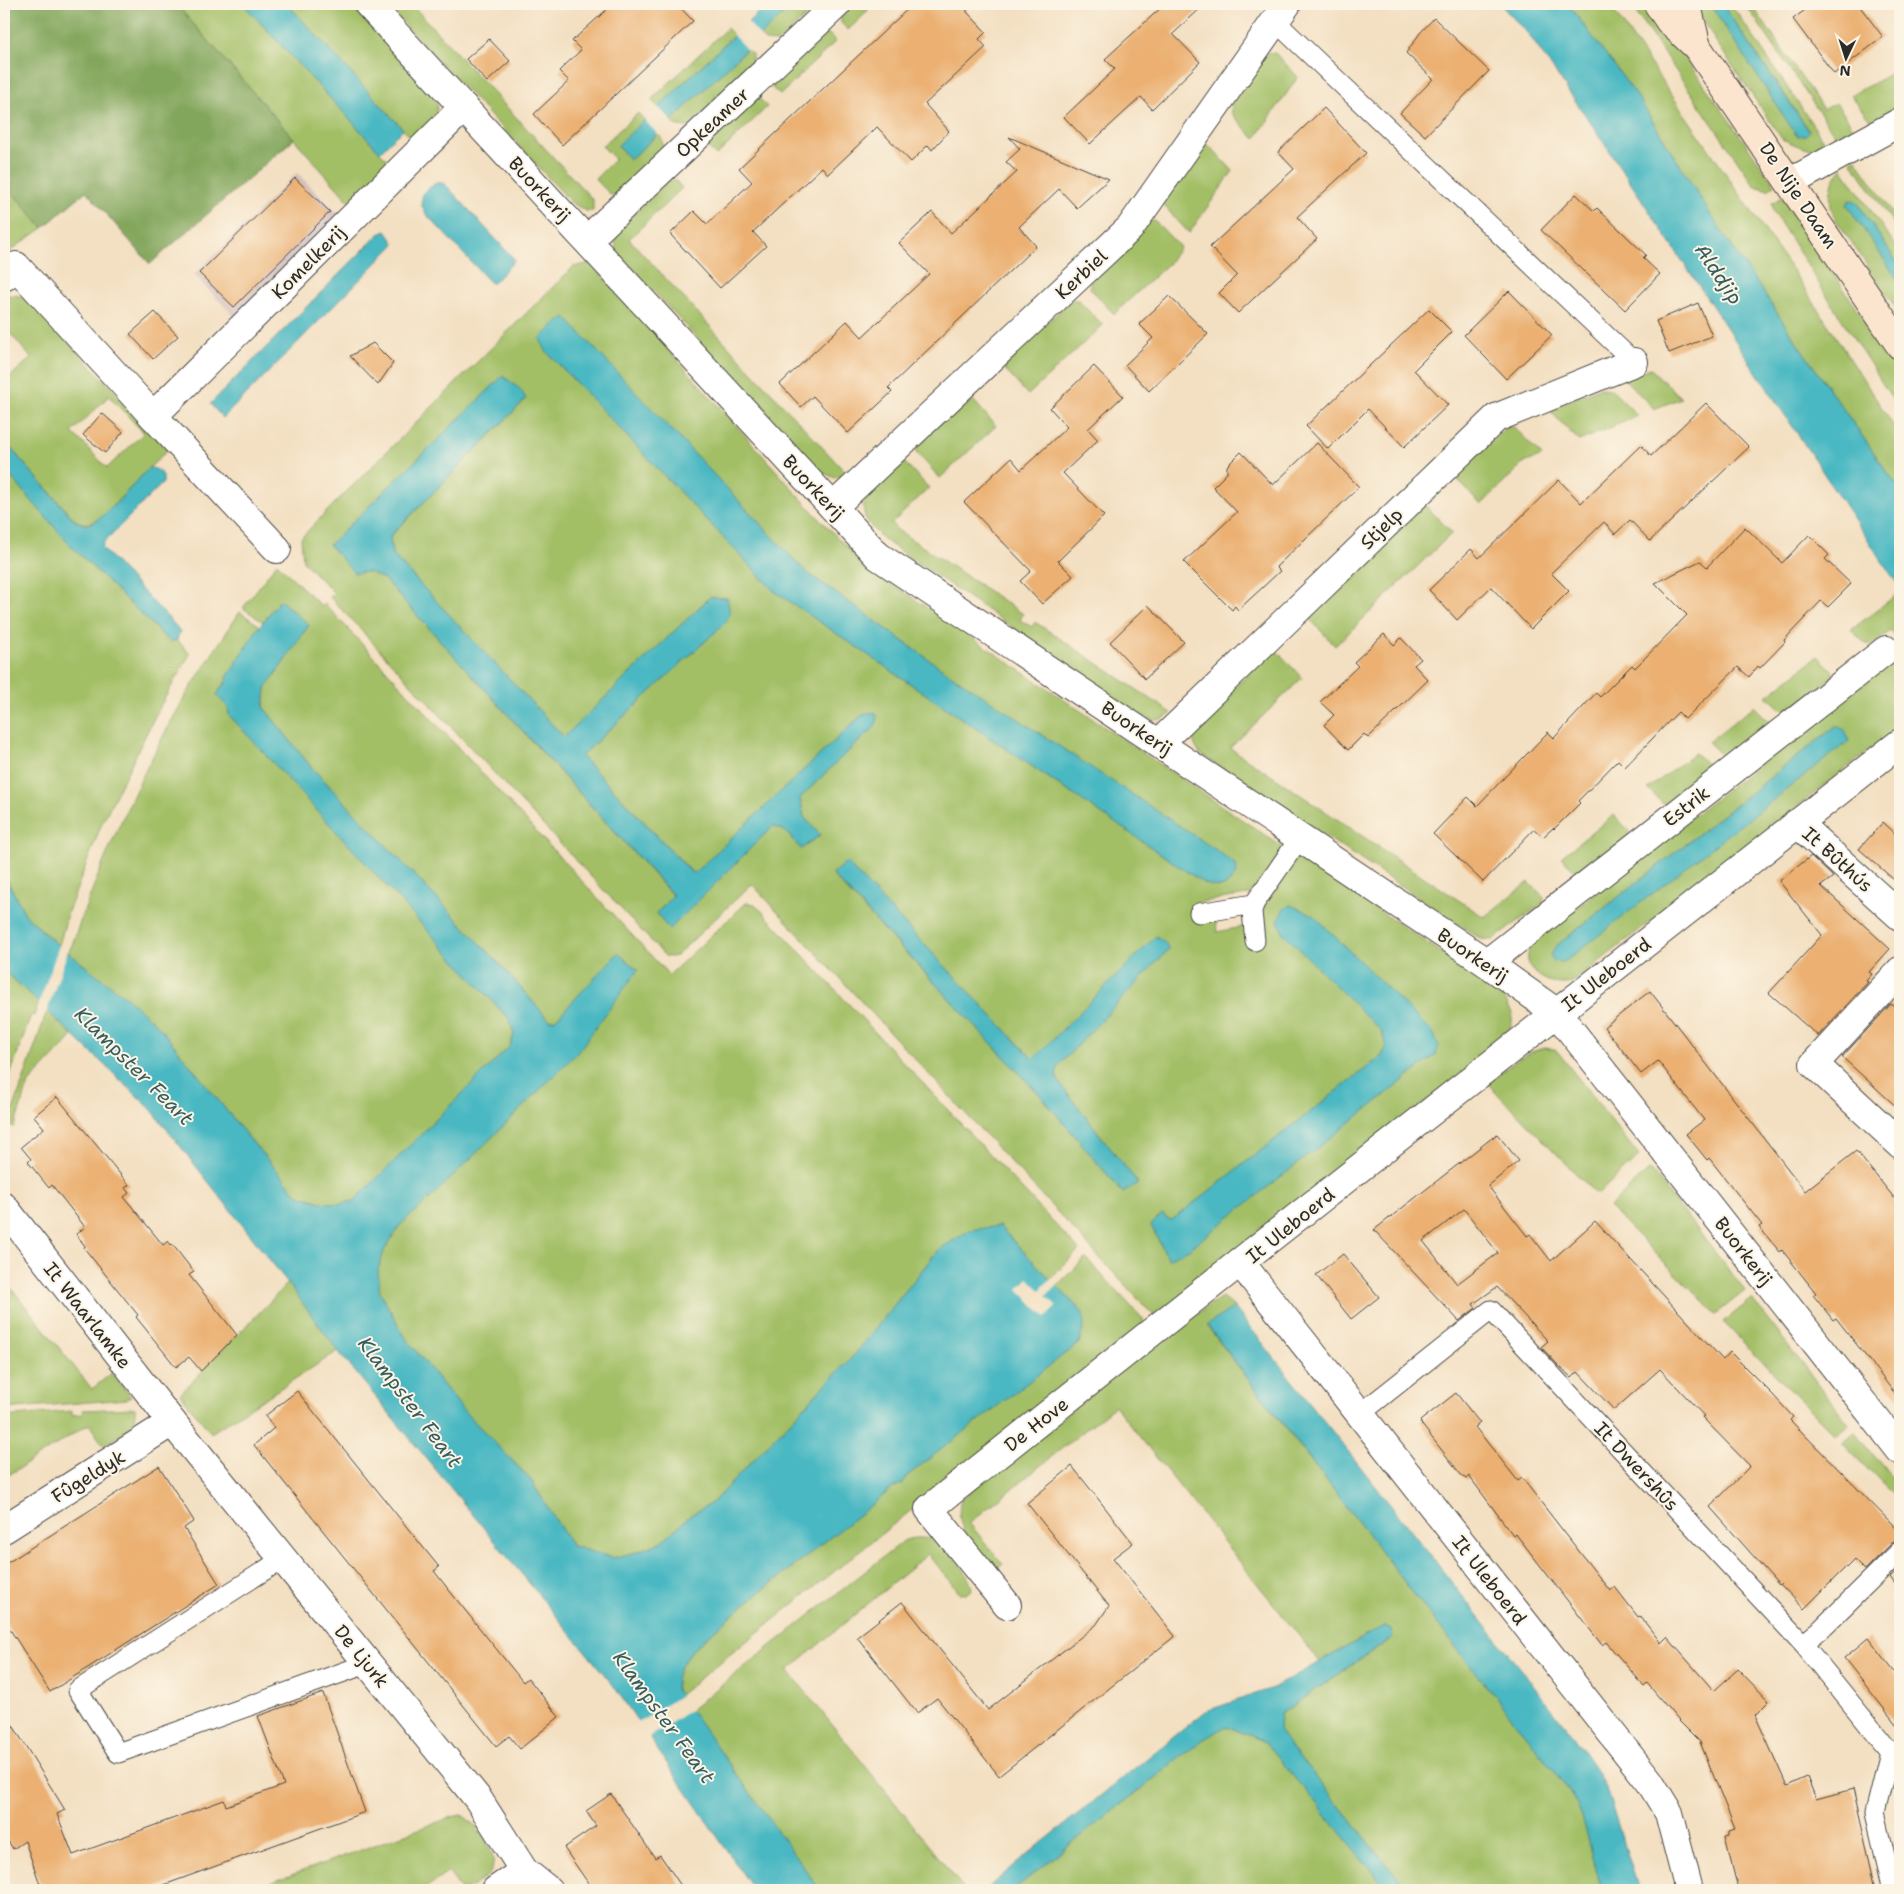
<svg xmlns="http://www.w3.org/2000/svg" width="1904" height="1894" viewBox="0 0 1904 1894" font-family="'Shantell Sans',sans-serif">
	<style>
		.industrial { fill: #d1bfbf }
		.green { fill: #a3bf66; stroke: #677548; fill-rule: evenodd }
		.forest { fill: #82a65b; stroke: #566843 }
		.water { fill: #49b8c2; stroke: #3a7276 }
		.pier { fill: #f3dfc1 }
		.building { fill: #ebb072; fill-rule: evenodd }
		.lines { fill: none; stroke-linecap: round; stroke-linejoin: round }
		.lane-casing { stroke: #494642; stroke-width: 21 }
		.street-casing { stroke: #494642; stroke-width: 30 }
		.secondary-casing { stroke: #494642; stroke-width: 30 }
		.lane { stroke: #fff; stroke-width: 19 }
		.street { stroke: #fff; stroke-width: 28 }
		.secondary { stroke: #fbe5cf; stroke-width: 28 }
		.labels { text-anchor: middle; stroke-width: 4; stroke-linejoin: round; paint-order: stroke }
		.street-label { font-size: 19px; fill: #2b2b2b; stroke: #fcf5e5 }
		.water-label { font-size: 20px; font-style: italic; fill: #365c60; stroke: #fcf5e5 }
	</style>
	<rect width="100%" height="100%" fill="#fcf5e5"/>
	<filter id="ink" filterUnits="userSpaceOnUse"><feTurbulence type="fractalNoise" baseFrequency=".02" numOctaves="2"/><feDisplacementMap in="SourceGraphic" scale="10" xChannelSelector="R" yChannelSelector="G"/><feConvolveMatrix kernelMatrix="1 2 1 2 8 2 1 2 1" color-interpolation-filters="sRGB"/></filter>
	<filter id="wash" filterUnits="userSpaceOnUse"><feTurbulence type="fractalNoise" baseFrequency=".0096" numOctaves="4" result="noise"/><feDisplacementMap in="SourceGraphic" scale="20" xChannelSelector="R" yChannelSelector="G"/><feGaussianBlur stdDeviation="1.12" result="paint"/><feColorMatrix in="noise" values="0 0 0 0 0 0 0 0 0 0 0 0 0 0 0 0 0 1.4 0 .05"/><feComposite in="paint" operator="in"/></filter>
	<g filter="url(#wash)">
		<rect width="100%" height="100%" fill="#f3dfc1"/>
		<path class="industrial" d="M297 173 339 215 236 318 194 275Z"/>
		<g class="green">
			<path d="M176 4H243L391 164 351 204Z"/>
			<path d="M287 4H350L436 98C441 118 427 128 414 141Z"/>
			<path d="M386 4H411L593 200V211H586L572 203Z"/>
			<path d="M794 4H819L778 42 765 41 760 36Z"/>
			<path d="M854 4H871L866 13 848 30 841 23V16Z"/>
			<path d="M1568 4H1609L1803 286 1900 436V490L1809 360 1714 220 1637 96Z"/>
			<path d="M1630 4H1647L1775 185 1768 190 1755 186Z"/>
			<path d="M1694 4H1710L1797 136 1809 130 1722 4H1731L1827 146 1812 149 1803 148 1782 139 1715 40Z"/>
			<path d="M1745 4H1751L1823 109 1836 103 1853 127 1852 134 1839 141Z"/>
			<path d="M727 28 734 35 658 107 651 100Z"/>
			<path d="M822 34H829L836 41 780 95 772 88V81Z"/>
			<path d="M747 49 752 54V66L688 127 677 126 671 121Z"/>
			<path d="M1267 53H1275L1298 77 1255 139 1232 114 1231 105Z"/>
			<path d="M1900 69V109L1877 121 1868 118 1851 95Z"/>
			<path d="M753 99H760L767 107 716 156 708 148V141Z"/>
			<path d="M638 113 645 120 618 146 630 160 658 134 662 139 663 151 616 195H611L595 179 615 159 602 146Z"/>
			<path d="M1203 145 1210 146 1233 171 1189 233 1165 207 1164 201Z"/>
			<path d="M1856 159 1900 224V233L1851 161Z"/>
			<path d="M1842 168 1900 253V267L1857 202 1847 205 1900 283V314L1835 218C1827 201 1829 183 1842 168Z"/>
			<path d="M668 180H675L682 188 629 239 848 475 835 478 820 471 618 253 615 242 618 230Z"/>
			<path d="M4 183 43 228 14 248 4 258Z"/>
			<path d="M1783 197 1900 374V411L1773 211 1772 203Z"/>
			<path d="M1149 221H1155L1180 247 1169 263 1114 314 1090 288V281Z"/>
			<path d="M591 263 814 513 864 565 1284 848 1253 891 1247 895 1194 903 1196 923 1216 921 1217 932 1253 925 1260 912 1297 856 1444 954 1504 997 1512 1014V1022L1506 1039 1158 1314H1152L752 884 676 956 670 957 665 956 330 597 334 593 303 561 301 538 326 512 573 267ZM565 318 805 571 938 666 1237 872C1227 889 1219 890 1202 882L774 591 546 351ZM503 376 520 390 526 399 390 537 392 554 564 737 710 597 725 623 581 756 694 874 861 716 874 728 844 755 800 798 804 817 820 835 801 849 785 831 773 826 669 929 657 913 673 896 384 579 369 572 329 545ZM846 862 1033 1059 1169 949 1058 1066 1056 1076 1060 1084 1138 1183 1123 1193 1042 1097 832 875ZM1312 914 1372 974 1436 1055 1168 1259 1151 1225 1163 1214 1166 1218 1172 1220 1383 1055 1386 1044 1381 1031 1283 933 1278 920Z"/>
			<path d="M8 295 20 296 32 303 168 449 101 518C91 523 85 526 75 520L4 441V382L31 358 4 326V297ZM109 396 144 433 107 468 72 432Z"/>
			<path d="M1071 300H1078L1103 325 1028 395 1005 370V362Z"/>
			<path d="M1650 368 1681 398 1654 409 1626 381V377Z"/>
			<path d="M1599 388 1611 389 1638 416 1579 441 1552 413V408Z"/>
			<path d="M964 400H973L996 426 940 478 917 453V443Z"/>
			<path d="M1506 427H1514L1542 456 1524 463 1481 505 1456 478V474Z"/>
			<path d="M897 463H905L929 488 892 523 896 529 1023 614 1020 620 1032 627 1035 622 1172 713C1162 722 1154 721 1142 716L883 539C877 533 871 527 867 521 854 496 882 477 897 463Z"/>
			<path d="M4 469 71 546 170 642 177 640 190 654 159 708 102 823 68 912 59 946 25 914 4 875Z"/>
			<path d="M1422 506H1426L1452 533 1335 646 1311 620V614Z"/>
			<path d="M277 563 322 607 325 604 669 975 746 903 755 904 1079 1250 1050 1279 999 1226 938 1250 856 1353 712 1503 692 1514 661 1542 637 1552 613 1558 572 1546 530 1479 465 1412 407 1340 380 1293 378 1270 384 1251 399 1226 438 1191 559 1016 554 1020H549L495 959 312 768 264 708 266 688 309 625 280 600 263 622 243 608Z"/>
			<path d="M1900 592V642L1890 631 1873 645 1866 644 1851 630Z"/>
			<path d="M240 612 260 626 228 676C226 684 220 688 217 696L228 707 229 715 509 1019 514 1034 510 1046 367 1189 354 1201 339 1204 321 1202 298 1195 248 1137 160 1028 68 953 72 945C99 866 133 791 173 718 193 682 217 647 240 612Z"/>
			<path d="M1271 652H1278L1302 678 1230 748 1484 917 1529 882 1544 897 1543 903 1493 940 1481 939 1199 753C1192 742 1191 734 1198 723Z"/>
			<path d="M1899 655 1900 656V726L1572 983C1549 989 1514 967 1533 942ZM1836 726 1550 955 1556 946Z"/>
			<path d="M1818 656 1833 671 1832 677 1789 710H1782L1767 696Z"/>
			<path d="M1754 706 1769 721 1768 727 1730 757 1723 756 1708 742Z"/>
			<path d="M1695 753 1710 767 1709 773 1670 804H1663L1648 789Z"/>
			<path d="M1614 815 1629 831 1628 837 1584 872H1577L1561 857Z"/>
			<path d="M8 974 39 1003 34 1016 31 1015 4 1092V987Z"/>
			<path d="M47 1011 73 1036 29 1083 14 1127 8 1125Z"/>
			<path d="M1545 1048 1556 1050 1561 1056 1639 1156 1597 1195 1488 1084C1506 1069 1522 1052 1545 1048Z"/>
			<path d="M1650 1169 1745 1291 1716 1314 1609 1207Z"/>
			<path d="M1086 1258 1143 1319 1144 1325 679 1695 676 1690V1678L680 1667 692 1650 739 1609 893 1488 901 1484 907 1476 977 1420 1083 1313 1056 1286Z"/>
			<path d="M4 1279 92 1389 112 1373 131 1397 127 1399 4 1409Z"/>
			<path d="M288 1283 338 1351 211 1433 180 1394Z"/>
			<path d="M1222 1297 1234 1307 1207 1326 1413 1593 1566 1786 1582 1816 1602 1890H1408L1279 1732 1280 1714 1389 1640 1393 1637 1391 1629 1384 1626 1320 1662 1115 1406 969 1523 1003 1564 997 1568C975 1555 953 1527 961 1499L1100 1387 1205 1308Z"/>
			<path d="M1752 1299 1849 1424 1835 1435 1723 1322Z"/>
			<path d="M135 1408C137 1429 118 1436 103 1445L89 1424 4 1478V1417L72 1411V1415L83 1414 82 1410Z"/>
			<path d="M1855 1432 1900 1488V1502L1842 1443Z"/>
			<path d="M915 1538C923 1538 931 1538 938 1542 951 1549 970 1576 972 1589L966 1594 960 1593 928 1554 788 1670 965 1890H820L690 1710 905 1540Z"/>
			<path d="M1226 1726 1264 1741 1388 1890H1013L1201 1741Z"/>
			<path d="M461 1815C474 1820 496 1851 493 1865 492 1874 485 1878 478 1882 472 1887 469 1890 461 1890L449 1872 422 1890H250L452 1817Z"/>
		</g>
		<path class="forest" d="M4 4H176L294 139 150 264 86 191 43 228 4 183Z"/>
		<g class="water">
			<path d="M243 4H287L403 129 380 152Z"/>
			<path d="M767 4H794L630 160 618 145Z"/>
			<path d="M1500 4H1568L1637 96 1714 220 1809 360 1900 490V588L1586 116 1529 35Z"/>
			<path d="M1710 4H1722L1809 131 1806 135 1797 136Z"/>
			<path d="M437 182 445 184 515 260 492 284 426 214 421 204 423 193Z"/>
			<path d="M1853 200 1857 202 1900 267V283L1847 205 1849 201Z"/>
			<path d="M386 231 395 244 223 418 210 404 379 234Z"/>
			<path d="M565 317 805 571 938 666 1222 854 1236 865 1237 872C1227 889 1219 890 1202 882L774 591 546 351 540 339 554 325Z"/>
			<path d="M503 376 521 390 526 399 390 536 392 554 564 737 710 597 727 598 730 613 725 623 581 756 693 874 861 716 873 712 877 715V721L874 728 844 755 800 798 804 817 820 835 801 849 785 831 773 826 669 930 657 913 673 895 384 579 369 572 354 573 329 545Z"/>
			<path d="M4 441 74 520C79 523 83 525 89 524 102 522 138 479 149 468L156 469 163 475V483L104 542 102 548 173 623 180 631 177 640 170 642 71 546 4 469Z"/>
			<path d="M280 600 309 625 266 688 264 708 312 768 495 959 549 1020H554L559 1016 618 953 638 970 577 1053 438 1191 399 1226 384 1251 378 1270 380 1293 407 1340 465 1412 530 1479 572 1546 613 1558 637 1552 661 1542 692 1514 712 1503 856 1353 938 1250 970 1230 999 1226 1083 1313 1084 1326 1079 1343 907 1476 902 1485 901 1484 893 1488 739 1609 692 1650 680 1667 676 1678V1690L820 1890H754L613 1685 338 1351 288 1283 151 1109 4 970V875L25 914 48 937 127 998 160 1028 248 1137 298 1195 321 1202 339 1204 354 1201 510 1046 514 1034 509 1019 229 715 228 707 217 696 220 689 225 685 228 676 256 631Z"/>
			<path d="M1836 726 1845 730 1849 741 1567 960 1561 962 1554 961 1550 955 1556 946Z"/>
			<path d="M846 862 1033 1059 1156 936 1165 942 1169 949 1058 1066 1056 1076 1060 1084 1138 1183 1123 1193 1042 1097 832 874Z"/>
			<path d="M1290 905 1312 914 1433 1033 1439 1046 1436 1055 1189 1249 1168 1259 1151 1225 1163 1214 1166 1218 1172 1220 1383 1055 1386 1044 1381 1031 1283 933 1278 920 1283 910Z"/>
			<path d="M1234 1307 1574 1737 1597 1771 1608 1794 1639 1890H1602L1582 1816 1566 1786 1413 1593 1207 1325Z"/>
			<path d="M1384 1626 1391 1629 1393 1637 1280 1714 1279 1732 1408 1890H1388L1264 1741 1226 1726 1201 1741 1013 1890H985L1039 1845 1206 1711 1273 1688Z"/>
		</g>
		<g class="pier">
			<path d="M746 20 762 38 748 51 732 34Z"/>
			<path d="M656 105 673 122 659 136 643 118Z"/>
			<path d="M60 943 68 950 46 1014 38 1006Z"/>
			<path d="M1052 1277 1058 1284 1046 1296 1057 1306 1046 1317 1018 1289 1028 1278 1040 1290Z"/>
			<path d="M682 1694 692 1709 647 1739 637 1724Z"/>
		</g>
		<g id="blocks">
			<g class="building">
				<path d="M613 4H677L693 21 562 145 534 114 569 81 559 71 581 50 572 41Z"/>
				<path d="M913 4H967V12L986 32 979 39 986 47 925 104 949 131 932 150 928 145 911 162 877 127 828 174 822 167 753 232 766 246 720 288 670 234 694 211 707 224 752 182 739 168Z"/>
				<path d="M1165 4H1205L1173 34 1200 62 1152 109 1141 97 1090 144 1064 117 1115 69 1105 59Z"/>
				<path d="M1813 4H1858L1883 37 1834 74 1793 19Z"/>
				<path d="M1434 18 1489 71 1425 136 1400 113 1433 79 1406 53 1420 33Z"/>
				<path d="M489 39 510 61 487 82 466 59Z"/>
				<path d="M1324 108 1366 153 1297 217 1317 239 1238 313 1219 293 1237 275 1210 247 1294 169 1278 152Z"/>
				<path d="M1009 137 1109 179 1077 208 1059 189 1019 227 1036 246 888 388 892 392 848 433 813 396 801 407 780 384 847 321 862 337 929 274 899 243 932 212 951 233 1017 172 1006 162 1020 149Z"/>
				<path d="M295 178 330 212 234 307 199 273Z"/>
				<path d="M1576 194 1594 211 1597 208 1646 255 1643 258 1660 274 1625 310 1541 230Z"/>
				<path d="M1509 291 1552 335 1506 379 1464 335Z"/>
				<path d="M1169 296 1208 334 1149 391 1125 365 1153 338 1139 324Z"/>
				<path d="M1698 303 1712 336 1669 353 1656 321Z"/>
				<path d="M1429 309 1452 332 1414 370 1448 405 1404 447 1368 409 1328 449 1306 426Z"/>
				<path d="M155 312 178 336 153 359 130 334Z"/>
				<path d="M373 343 393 363 378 385 350 356Z"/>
				<path d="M1094 366 1123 396 1088 429 1098 440 1063 473 1104 516 1058 561 1073 576 1042 604 1020 581 1031 571 964 502 1011 458 1021 470 1067 427 1050 408Z"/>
				<path d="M1706 403 1749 447 1650 541 1630 520 1615 534 1604 522 1551 573 1569 591 1531 629 1491 587 1457 620 1429 590 1471 549 1479 558 1559 480 1581 503 1641 445 1651 456Z"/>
				<path d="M102 413 123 432 105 453 83 435Z"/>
				<path d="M1317 443 1359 487 1276 567 1280 571 1263 587 1238 610 1235 606 1232 610 1184 562 1237 512 1213 487 1227 473V466L1241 452 1273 485Z"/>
				<path d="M1745 527 1782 563 1809 535 1829 555 1825 559 1851 584 1828 607 1821 601 1784 640 1785 642 1760 668 1758 666 1749 677 1738 667 1685 719 1678 712 1625 767 1618 760 1578 801 1580 803 1554 829 1553 828 1543 837 1534 829 1483 882 1433 834 1468 797 1477 806 1548 732 1554 738 1596 693 1600 697 1632 665 1635 668 1687 615 1655 583 1700 561 1707 567Z"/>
				<path d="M1148 605 1184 642 1145 679 1110 642Z"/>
				<path d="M1384 634 1394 645 1401 638 1421 659 1414 665 1428 680 1368 738 1364 734 1348 750 1324 725 1334 715 1320 702 1358 666 1354 662Z"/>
				<path d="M1883 822 1900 838V885L1859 849Z"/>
				<path d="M1811 856 1833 877 1821 886 1890 949 1869 972 1872 974 1866 981 1868 982 1818 1036 1769 993 1822 935 1779 881Z"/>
				<path d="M1650 991 1805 1191 1856 1151 1900 1205V1400L1836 1318 1833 1320 1813 1295 1816 1293 1782 1250 1780 1252 1759 1227 1762 1225 1709 1158 1707 1160 1686 1134 1704 1120 1658 1061 1641 1074 1604 1027Z"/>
				<path d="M1891 1004 1900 1012V1110L1842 1057Z"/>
				<path d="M57 1097 129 1185 125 1188 129 1193 124 1197 163 1245 168 1241 171 1245 172 1244 194 1272 189 1275 237 1335 201 1371 189 1357 176 1367 136 1317 138 1315 84 1248 85 1246 76 1234 85 1227 52 1185 49 1188 28 1162 31 1159 21 1147 44 1128 34 1116Z"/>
				<path d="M1497 1134 1519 1161 1488 1186 1527 1236 1530 1234 1551 1261 1595 1221 1723 1360 1730 1352 1773 1395 1793 1417 1790 1420 1900 1532V1540L1892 1543 1865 1570 1854 1559 1804 1609 1780 1584 1779 1585 1710 1507 1750 1466 1702 1417 1704 1416 1660 1369 1614 1410 1578 1372 1572 1378 1557 1364 1541 1347 1548 1341 1497 1287 1473 1304 1476 1308 1459 1321 1374 1230ZM1464 1209 1498 1253 1457 1284 1423 1241Z"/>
				<path d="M1343 1254 1379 1297 1351 1319 1316 1275Z"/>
				<path d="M297 1391 439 1567 434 1571 456 1599 523 1682 528 1678 559 1717 520 1749 509 1736 496 1746 254 1445 274 1428 265 1416Z"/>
				<path d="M1456 1393 1480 1423 1475 1427 1518 1481 1522 1478 1610 1591 1615 1587 1638 1617 1640 1616 1661 1643 1667 1637 1714 1691 1738 1669 1769 1701 1755 1715 1787 1786 1807 1777 1816 1799 1853 1789 1875 1884 1847 1890H1738L1725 1836 1729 1835V1831L1735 1829 1700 1742 1678 1720 1647 1683 1644 1686 1606 1642 1602 1645 1515 1533 1513 1535 1469 1476 1466 1479 1462 1476 1422 1425 1420 1421Z"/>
				<path d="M159 1466 194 1521 184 1528 219 1584 50 1692 4 1620V1565Z"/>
				<path d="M1072 1466 1133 1543 1113 1558 1175 1636 999 1776 937 1698 917 1713 857 1637 902 1602 988 1710 1096 1625 1109 1606 1027 1503Z"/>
				<path d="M1900 1567V1591L1890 1577Z"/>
				<path d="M1868 1638 1900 1679V1729L1844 1658Z"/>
				<path d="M323 1693 365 1812 150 1890H42L25 1841 13 1849 4 1834V1711L65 1810 57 1814 73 1855 224 1800 226 1806 284 1785 258 1716Z"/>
				<path d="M611 1794 655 1858 660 1855 684 1890H593L564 1848 596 1826 586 1811Z"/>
			</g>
		</g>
	</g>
	<g filter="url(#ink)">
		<use href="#blocks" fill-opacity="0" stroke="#494642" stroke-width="1"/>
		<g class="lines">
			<g class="lane-casing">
				<g id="lane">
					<path d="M1275 21 1634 362"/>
					<path d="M1254 904 1252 912 1255 941"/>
					<path d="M1199 913 1254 904 1299 839"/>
					<path d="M1360 1414 1491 1310 1803 1644 1900 1764"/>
					<path d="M284 1558 78 1690 118 1753 369 1663"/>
					<path d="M1803 1644 1820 1630 1900 1551"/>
					<path d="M1890 1752 1875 1813 1893 1890"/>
				</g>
			</g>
			<g class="street-casing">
				<g id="street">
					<path d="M368 4 878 556 1487 963 1557 1013 1900 1450"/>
					<path d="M1791 182 1900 122"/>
					<path d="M587 240 837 4"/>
					<path d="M4 277 16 266 153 416 464 107"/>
					<path d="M153 416 277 549"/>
					<path d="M833 507 1130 228 1287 4"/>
					<path d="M1159 743 1496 418 1634 362"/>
					<path d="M1797 823 1900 916"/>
					<path d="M1487 963 1886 650"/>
					<path d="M1900 971 1814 1064 1900 1144"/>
					<path d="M4 1207 172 1422 478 1799 524 1871 548 1890"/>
					<path d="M4 1529 172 1422"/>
					<path d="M1007 1605 929 1509 1240 1262"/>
					<path d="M496 1890 524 1871"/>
					<path d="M1689 1890 1669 1813 1650 1782 1240 1262 1900 743"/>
				</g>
			</g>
			<g class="secondary-casing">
				<g id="secondary">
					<path d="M1658 4 1670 22 1697 47 1900 345"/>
					<path d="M1683 4 1689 14 1697 47"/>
				</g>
			</g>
			<use href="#lane" class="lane"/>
			<use href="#street" class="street"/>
			<use href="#secondary" class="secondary"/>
		</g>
	</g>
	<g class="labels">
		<g class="street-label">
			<text transform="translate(712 122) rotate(-43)" y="7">Opkeamer</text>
			<text transform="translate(540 189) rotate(47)" y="7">Buorkerij</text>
			<text transform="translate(1799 195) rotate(56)" y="7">De Nije Daam</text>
			<text transform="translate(308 262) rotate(-45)" y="7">Komelkerij</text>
			<text transform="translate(1081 274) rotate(-43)" y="7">Kerbiel</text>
			<text transform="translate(814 487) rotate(47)" y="7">Buorkerij</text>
			<text transform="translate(1381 528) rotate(-44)" y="7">Stjelp</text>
			<text transform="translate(1137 728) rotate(34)" y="7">Buorkerij</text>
			<text transform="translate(1686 806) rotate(-38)" y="7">Estrik</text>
			<text transform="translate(1838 859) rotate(42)" y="7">It Bûthús</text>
			<text transform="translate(1473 955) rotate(34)" y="7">Buorkerij</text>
			<text transform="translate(1606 974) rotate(-38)" y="7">It Uleboerd</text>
			<text transform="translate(1290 1225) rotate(-39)" y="7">It Uleboerd</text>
			<text transform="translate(1744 1251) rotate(52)" y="7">Buorkerij</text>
			<text transform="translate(88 1315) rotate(52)" y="7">It Waarlamke</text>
			<text transform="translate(1036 1424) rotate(-38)" y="7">De Hove</text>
			<text transform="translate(1637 1466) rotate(47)" y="7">It Dwershûs</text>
			<text transform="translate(88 1476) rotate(-32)" y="7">Fûgeldyk</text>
			<text transform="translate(1490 1580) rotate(52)" y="7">It Uleboerd</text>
			<text transform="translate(362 1656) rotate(51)" y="7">De Ljurk</text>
		</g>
		<g class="water-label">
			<text transform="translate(1719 274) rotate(56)" y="7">Alddjip</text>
			<text transform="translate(134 1066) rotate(45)" y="7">Klampster Feart</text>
			<text transform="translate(410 1402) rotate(53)" y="7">Klampster Feart</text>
			<text transform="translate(664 1717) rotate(54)" y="7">Klampster Feart</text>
		</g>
	</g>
	<rect width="1904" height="1894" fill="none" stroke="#fcf5e5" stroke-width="20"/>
	<g transform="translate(1846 58) rotate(184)" stroke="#fcf5e5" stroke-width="4" paint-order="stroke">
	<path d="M0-4L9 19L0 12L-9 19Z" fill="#2b2b2b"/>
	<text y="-8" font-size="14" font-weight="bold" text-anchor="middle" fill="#2b2b2b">N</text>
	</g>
</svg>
